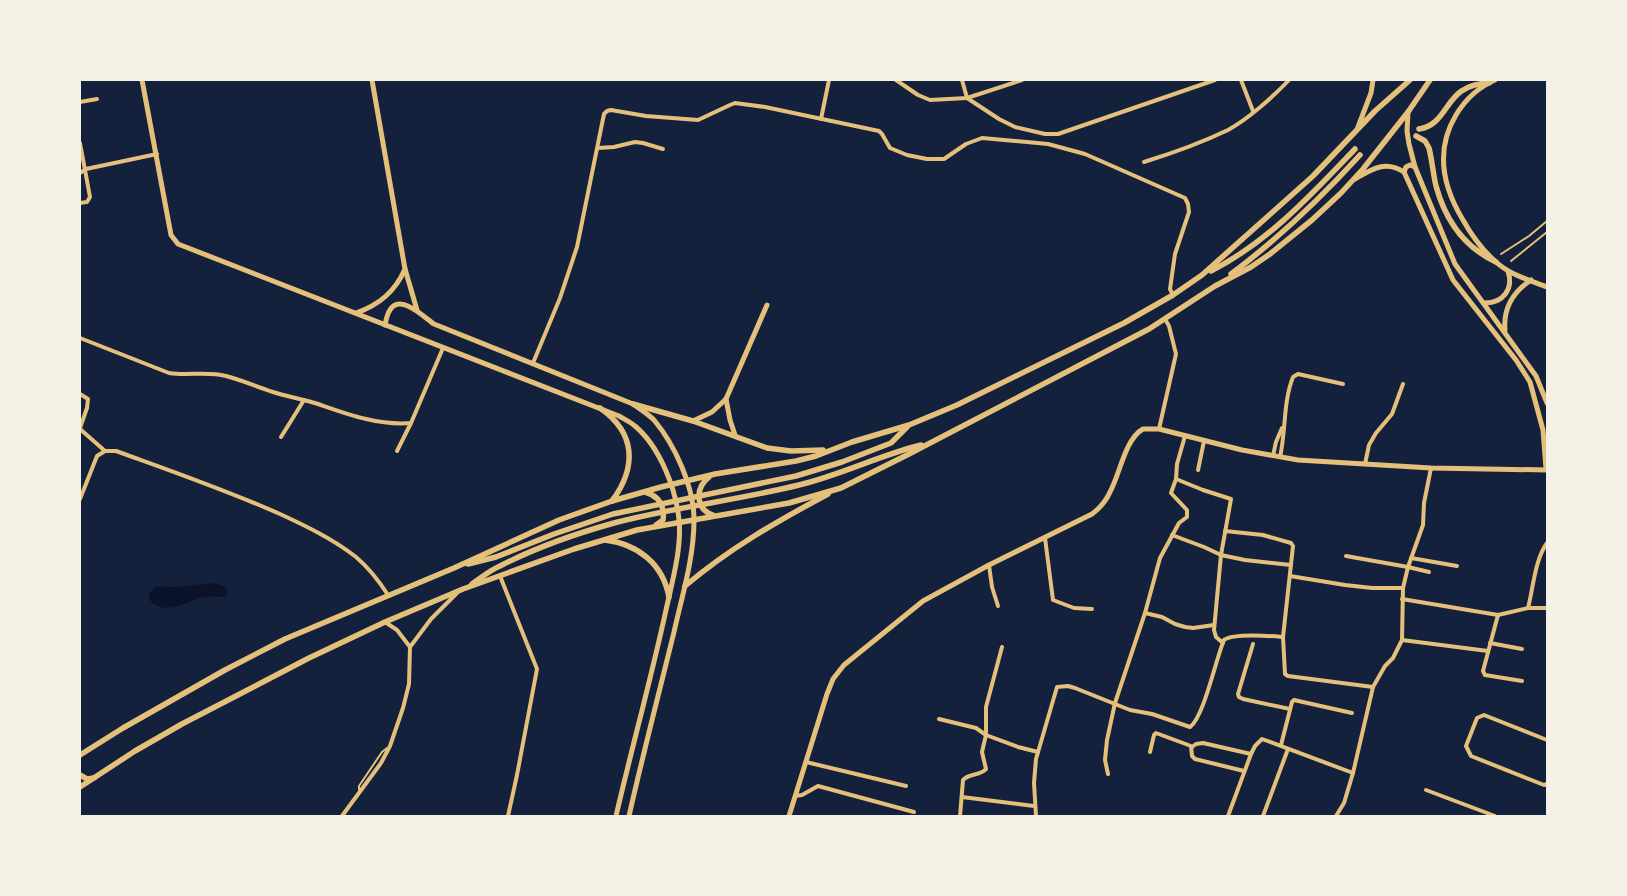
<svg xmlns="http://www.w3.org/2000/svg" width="1627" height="896" viewBox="0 0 1627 896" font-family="'Playfair Display',serif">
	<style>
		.water { fill: #0b132b }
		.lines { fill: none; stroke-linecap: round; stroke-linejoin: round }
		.service { stroke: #e5c07b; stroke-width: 2 }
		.minor { stroke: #e5c07b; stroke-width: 4 }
		.secondary { stroke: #e5c07b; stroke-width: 5 }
		.primary { stroke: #e5c07b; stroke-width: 5.5 }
	</style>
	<rect width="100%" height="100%" fill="#14213d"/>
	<path class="water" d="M213 583 226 587 228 591 225 597C216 596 206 596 197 599 182 604 162 616 149 599V593L156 586 175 587Z"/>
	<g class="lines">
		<g class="service">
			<path d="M1501 254 1529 236 1547 221"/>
			<path d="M1511 261 1547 232"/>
			<path d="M359 791V786L382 752 387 748"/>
		</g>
		<g class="minor">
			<path d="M896 80 918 95 930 100 967 98 1022 80"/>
			<path d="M962 80 967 98 999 119 1015 127 1045 134H1058L1215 80"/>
			<path d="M1241 80 1253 111"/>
			<path d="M80 102 97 99"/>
			<path d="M821 119 829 80"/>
			<path d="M80 143 90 197 87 202 80 203"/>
			<path d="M598 148 614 147 635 142 643 143 663 149"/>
			<path d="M1144 162C1173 153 1201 143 1228 130 1248 119 1273 97 1289 80"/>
			<path d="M80 173 86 169 157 154"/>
			<path d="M80 338 169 373C188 376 207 371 226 376 242 380 257 387 273 392 288 397 303 399 318 404 347 414 379 426 411 423L443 348"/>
			<path d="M533 363 560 298 577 247 604 114 607 111 611 110 646 116 698 120 730 105 735 103 765 107 879 131 882 134 890 148 907 155 927 159H944L966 144 982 138 1048 144 1085 154 1185 198 1188 204 1189 212 1175 254 1170 289 1173 295"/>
			<path d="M80 394 88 399 87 408 80 428"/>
			<path d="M80 429 105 451"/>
			<path d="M1159 429 1176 354 1169 326 1165 319"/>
			<path d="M281 437 304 400"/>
			<path d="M397 451 411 423"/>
			<path d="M1273 456 1276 442 1282 428"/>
			<path d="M1280 457C1286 431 1283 402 1293 377L1298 374 1343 384"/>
			<path d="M1365 464 1369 445 1376 433 1392 414 1403 384"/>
			<path d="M1198 470 1204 441"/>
			<path d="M1176 479 1203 490 1231 499 1221 555 1214 630 1216 637 1223 643"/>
			<path d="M80 499 97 456 105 451H116C171 471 226 490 280 514 306 526 333 539 356 557 369 568 379 581 388 595"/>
			<path d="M1225 531 1263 535 1291 543 1293 546 1283 637 1285 674 1288 676 1373 687"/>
			<path d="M1172 535 1204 547 1221 555 1245 560 1291 565"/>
			<path d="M1045 538 1053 600 1074 608 1092 609"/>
			<path d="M1346 556 1408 567 1429 572"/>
			<path d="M1411 558 1457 566"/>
			<path d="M989 565 992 587 998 606"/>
			<path d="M500 576 537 669 517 775 508 816"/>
			<path d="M1290 576 1345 585 1372 588H1403"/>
			<path d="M1402 599 1498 615"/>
			<path d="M1528 608C1533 589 1535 559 1547 543"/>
			<path d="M1145 613 1162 617 1175 624 1185 627 1193 628 1214 625"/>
			<path d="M1402 640 1488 651"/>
			<path d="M1490 643 1522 649"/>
			<path d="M1253 644 1238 694 1239 697 1243 699 1290 709"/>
			<path d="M410 647 431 619 457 593"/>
			<path d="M1522 681 1485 675 1483 671 1498 615 1528 608H1547"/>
			<path d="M939 719 976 728 986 735 1018 747 1038 752"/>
			<path d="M1547 740 1484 715 1477 718 1466 746 1471 756 1544 785 1547 784"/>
			<path d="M1281 745 1292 702 1294 700 1352 713"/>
			<path d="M1192 747 1196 744 1203 743 1251 754"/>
			<path d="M1150 752 1154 735 1156 733 1191 746 1192 756 1195 759 1244 771"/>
			<path d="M806 762 906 786"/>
			<path d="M1108 774 1105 760 1107 740 1115 703 1145 613 1160 558 1179 523 1187 517V510L1171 493 1176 479 1177 464 1185 436"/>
			<path d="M1426 790 1495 816"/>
			<path d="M795 796 802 795 818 786 914 812"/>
			<path d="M962 797 1034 806"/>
			<path d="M342 816 381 763 390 746 403 708 409 684 410 647 397 630 385 622"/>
			<path d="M960 816 963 780C969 773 980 776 986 769L982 752 986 735V707L1002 647"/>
			<path d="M1036 816 1034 783 1036 759 1057 687 1068 686 1075 688 1130 710 1152 714 1190 727C1204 717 1216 658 1224 640 1234 633 1270 636 1283 637"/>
			<path d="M1228 816 1251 754 1255 746 1262 739 1353 773"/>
			<path d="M1263 816 1288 749"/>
			<path d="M1336 816 1344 803 1353 773 1373 687 1385 666 1393 658 1402 640 1403 588 1408 567 1423 525 1424 503 1431 468"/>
		</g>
		<g class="secondary">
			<path d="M142 80 171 235 178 244 619 416C624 419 630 422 635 426 660 447 676 489 679 520 682 547 672 583 666 610 651 679 632 747 616 816"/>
			<path d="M372 80 405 269 417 310"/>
			<path d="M1495 80C1479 87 1465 100 1456 115 1435 150 1443 187 1463 220 1472 236 1482 250 1496 262 1510 275 1530 280 1547 287"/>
			<path d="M1408 112 1407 131 1409 144 1415 167 1455 264 1536 376 1547 403"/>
			<path d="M1358 127 1371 93 1373 80"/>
			<path d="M1404 172 1406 167 1410 165 1415 167"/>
			<path d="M1355 179C1372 169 1385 160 1404 172L1453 280 1516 360 1530 382 1543 430 1546 469"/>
			<path d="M1485 303C1503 303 1514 289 1508 271"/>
			<path d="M356 313C379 305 395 292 405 269"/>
			<path d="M385 325C386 320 387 314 390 310 400 293 424 317 434 324L633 404C640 409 648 414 654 420 675 445 694 487 694 520 694 558 682 596 674 632 659 693 643 754 629 816"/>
			<path d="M1505 330C1503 308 1513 292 1531 280"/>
			<path d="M726 399 730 420 735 435"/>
			<path d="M693 421 712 412 726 399 767 305"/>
			<path d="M789 816 827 694 833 679 844 665 923 601 989 565 1092 514C1100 508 1106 501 1110 492 1120 474 1125 439 1143 429H1159L1242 450 1298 460 1431 468 1547 470"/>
		</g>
		<g class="primary">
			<path d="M1419 129C1451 124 1443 84 1489 83"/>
			<path d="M1416 136 1425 141 1429 148C1432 160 1433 173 1436 186 1445 219 1464 247 1496 262"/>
			<path d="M1211 271C1268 242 1311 195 1355 149"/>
			<path d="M1231 274C1278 239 1320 199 1360 155"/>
			<path d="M633 404 693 421 767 448 791 451 823 450"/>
			<path d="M600 408C636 433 637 467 612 501"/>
			<path d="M709 477C695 488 695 509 713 515"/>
			<path d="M645 492C659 496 665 506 663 520L656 525"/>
			<path d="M605 540C638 544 663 564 669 597"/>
			<path d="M468 564 496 557 554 534 613 514 796 476 842 462 891 443 907 427"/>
			<path d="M472 584C481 578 490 570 500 566 533 549 578 533 614 523 675 507 738 500 799 485 841 475 880 455 921 445"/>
			<path d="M685 586C730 548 776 522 828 494"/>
			<path d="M80 755 123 728 225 670 285 639 454 568 559 520 612 501 661 487 715 474 796 461 816 456 852 442 909 425 957 405 1124 323 1173 295 1202 275 1313 176 1375 111 1410 80"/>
			<path d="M80 775 87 779 94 778"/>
			<path d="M80 787 135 751 182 724 309 658 385 622 463 589 574 549 637 530 789 503 841 488 909 454 1149 329 1215 286 1251 267 1270 254 1312 220 1341 193 1363 169 1408 112 1430 80"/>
		</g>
	</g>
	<rect width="1627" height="896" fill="none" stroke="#f6f1e7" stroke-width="162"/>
</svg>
